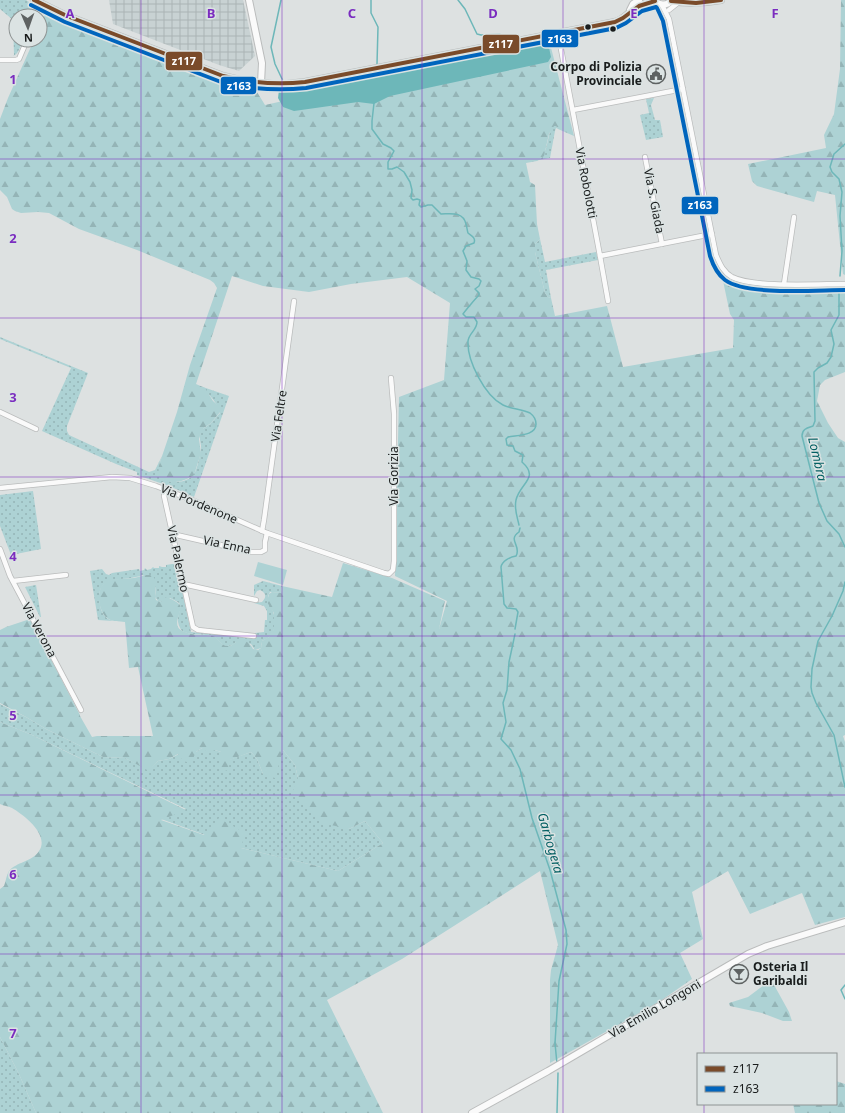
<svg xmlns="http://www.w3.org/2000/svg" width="845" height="1113" viewBox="0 0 845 1113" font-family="'Noto Sans',sans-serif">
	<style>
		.industrial { fill: url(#industrial-grid) }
		.green { fill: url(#green-dots) }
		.forest { fill: url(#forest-firs) }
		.pitch { fill: #add2d4 }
		.water { fill: #6db7b9 }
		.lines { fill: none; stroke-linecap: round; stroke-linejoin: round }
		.stream { stroke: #6db7b9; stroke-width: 1.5 }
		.street-casing { stroke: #babcbc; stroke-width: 6 }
		.secondary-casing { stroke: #babcbc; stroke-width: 8 }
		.street { stroke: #fafafa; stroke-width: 4.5 }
		.secondary { stroke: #fafafa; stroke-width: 6 }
		.bus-1-casing { stroke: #dbe3e3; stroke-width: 7 }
		.bus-2-casing { stroke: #dbe3e3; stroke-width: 7 }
		.bus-1 { stroke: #7a4b2a; stroke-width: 4 }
		.bus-2 { stroke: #0065bd; stroke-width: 4 }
		.grid { fill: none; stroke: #7b2cbf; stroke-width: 1; stroke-opacity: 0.55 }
		.bus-dot { fill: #1a1d1d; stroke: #dbe3e3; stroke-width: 1.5 }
		.labels { text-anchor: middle; stroke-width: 3; stroke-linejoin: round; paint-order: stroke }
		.poi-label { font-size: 12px; font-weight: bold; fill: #1a1d1d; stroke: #dbe3e3; text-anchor: end }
		.street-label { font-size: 12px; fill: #1a1d1d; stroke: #dbe3e3 }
		.water-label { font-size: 13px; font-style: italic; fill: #035f62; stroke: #dbe3e3 }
		.grid-label { font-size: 13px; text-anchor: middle; font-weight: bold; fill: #7b2cbf; stroke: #dbe3e3; stroke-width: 3; stroke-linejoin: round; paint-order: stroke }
		.line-badge { stroke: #dbe3e3; stroke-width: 1.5 }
		.badge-label { font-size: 11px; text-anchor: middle; font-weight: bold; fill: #fff }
	</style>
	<defs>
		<pattern id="industrial-grid" width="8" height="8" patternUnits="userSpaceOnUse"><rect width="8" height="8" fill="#c8d2d3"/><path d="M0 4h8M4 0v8" fill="none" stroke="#abb4b5"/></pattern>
		<pattern id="green-dots" width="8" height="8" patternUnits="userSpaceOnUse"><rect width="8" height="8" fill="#add2d4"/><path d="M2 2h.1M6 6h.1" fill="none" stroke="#94b4b6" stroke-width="1.8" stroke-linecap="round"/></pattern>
		<pattern id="forest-firs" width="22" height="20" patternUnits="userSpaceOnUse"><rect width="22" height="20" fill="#add2d4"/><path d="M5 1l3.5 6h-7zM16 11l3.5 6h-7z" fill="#94b4b6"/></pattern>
	</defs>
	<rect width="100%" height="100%" fill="#dde1e1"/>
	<path class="industrial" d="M109 0H243L255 56 239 71 219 65 113 24Z"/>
	<g class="green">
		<path d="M0 0H26L35 6V8L32 16H16V40H23C20 46 19 54 13 56L14 55 13 20 0 9Z"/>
		<path d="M654 98 651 105 655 120H660L663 137 646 140 640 115 649 113 646 99Z"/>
		<path d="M553 126H556L558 129 556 128 555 131 550 158 534 161C550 157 545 138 553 126Z"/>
		<path d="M540 239 545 262 596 252 598 260 546 270 551 298 548 297 545 293 535 252V244Z"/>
		<path d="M0 337 88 373 67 426V431L69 435 149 472 155 470 162 456 159 465 163 479C173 484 187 483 194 474 197 470 200 455 201 450 202 444 198 439 201 432 203 427 209 426 212 422 215 419 217 416 220 413 218 403 209 395 202 387L200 386 229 396 194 497 169 486 137 475V472L116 464 42 431 71 368 0 339Z"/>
		<path d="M33 491 41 549 11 555 0 526V495Z"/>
		<path d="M172 564H174L176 572H178L191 632 253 638 256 636 255 633 264 632 265 620H267V611L264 606 254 603 262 602C267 597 266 593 260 590L257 591 254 596V585L263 581 282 586 281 593 270 592 268 596C272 609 281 626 269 637 262 643 263 636 261 648L255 650 251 644 236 642C233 645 231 646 227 646 220 646 219 638 212 636 202 633 191 636 182 631 172 618 184 609 179 603 177 601 173 600 170 598L161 602 158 601 155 597 156 587 143 575C123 583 94 572 100 605 101 612 105 619 113 621L98 620 90 571 102 569 106 574 109 575 112 573 139 569 140 571 144 570 145 568 147 570 151 569 153 567 154 568H159V566L162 567H166V565Z"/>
		<path d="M36 585 41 617H40L25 587Z"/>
		<path d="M0 704 26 717 46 729 103 757 125 758 149 770 158 761 169 759 179 754 196 752 202 748 215 750 221 752 229 760 251 752 257 759 263 774 283 750 295 765 298 778 349 829 365 821 383 843 338 871 241 848 161 819 186 809 32 735 0 722Z"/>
		<path d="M0 1037 19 1074 36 1113H0Z"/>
	</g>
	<g class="forest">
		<path d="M841 0H845V275L843 274 835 195 817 191 814 202 757 186 752 181 748 164 826 148 824 135 834 114 840 69Z"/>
		<path d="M46 12 224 84 257 92 265 105 414 72 549 40 574 136 558 129 556 126H554L549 134 544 156 537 161 526 163 530 182 535 185 537 224 540 239 535 244V252L545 293 548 297 551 298 555 316 607 306 623 367 733 348 734 320 730 314 722 276 736 286 845 288V372L825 380 820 385 817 401 828 423 838 438 845 442V735L843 736 845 742V917L815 925 802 893 750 914 728 871 692 892 703 939 680 953 692 979 659 1002 550 1063V980L551 970 558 945 540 871 402 959 327 1000 383 1113H36L19 1074 0 1037V889L4 886C6 881 6 876 9 871 16 862 32 862 39 851 50 835 24 815 12 808 8 806 4 806 0 804V722L32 735 186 810 161 820 204 835 219 818 245 833 241 848 338 871 383 843 365 821 349 829 322 823 292 793 298 778 295 765 283 750 275 778 263 774 257 759 251 752 230 760 228 770 221 772V752L215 750 208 753 202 748 196 752 191 763 183 761 178 754 169 759 158 761 149 771 125 758 103 757 46 729 26 717 0 703V630L6 627 30 619 80 715V716L92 737 97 736H153L138 667 129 668 125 622C119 621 112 622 107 618 98 611 95 588 106 582 114 578 125 579 134 578 138 577 142 576 146 575H152C160 583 153 591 156 600L161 602 164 598 167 597C171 599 178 602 180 605 183 612 169 627 185 632 194 636 204 634 213 636 219 638 220 646 228 646 232 646 233 644 236 642 244 638 250 643 253 649L258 650 261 648 262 641 269 637 274 629V613L267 602 269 594 272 592 281 593 282 586 332 597 343 563 392 578 445 601 439 629 447 601 395 576 399 397 444 380 450 303 407 277 351 284 309 292 263 286 232 276 196 384 205 388 213 401 220 407 221 411 211 423 204 428 201 433 199 439 201 453 194 475C182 484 155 488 159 465L177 412 190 365 217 288 214 283 210 280 137 250 79 229 49 213 38 212 21 213 15 211 12 209 7 197 0 190V119L8 98 34 40H40V26Z"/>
		<path d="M773 983 789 1012 792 1021H783L762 1013 730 1006 729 1003 748 997 764 985Z"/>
		<path d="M836 1081 845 1084V1113H795L793 1104H836Z"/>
	</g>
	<path class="pitch" d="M258 562 287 570 283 585 254 576Z"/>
	<path class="water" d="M543 41 548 43 551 57 548 62 390 96 374 104 358 102 294 111 283 107 278 98 279 90 320 85Z"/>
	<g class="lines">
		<g class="stream">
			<path d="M281 0 271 47 275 64 283 81"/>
			<path d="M371 0V13L378 27 377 64"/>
			<path d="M458 0 465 9 477 34 481 35 500 34 503 41"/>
			<path d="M374 103 372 121V129L383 144 391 148 394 151 388 162V169H392L397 167 404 172 410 182 412 190 411 198 413 200 417 199 420 200 419 205 421 207 428 205H432L441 214C450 214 463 211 466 224 467 227 467 230 468 233 472 236 476 238 474 243L466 246 463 251 467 261 466 270 471 277 479 279 481 281 479 286 475 289 479 293V295C476 298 465 311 463 314L466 317H474L477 322C477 330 469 333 468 341 467 361 485 396 503 405 511 409 521 409 530 413 534 416 536 419 536 424 536 436 517 435 508 437L506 439 507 445 513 446 515 451 523 455 522 462C540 478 520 483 516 500 514 509 517 516 519 525"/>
			<path d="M840 276 842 251 840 216 842 192 839 179 832 172 830 167 834 154 845 144"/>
			<path d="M839 287V315L831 330 834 344 831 357 827 363 818 368 814 372 815 421 813 426C807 428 802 429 802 436L819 503 827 521 839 534 845 547"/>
			<path d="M845 582 843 591 832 616 818 641 812 669 811 687 812 693 816 703 834 735 845 787"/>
			<path d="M515 629 518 612 516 609 507 608 504 604 501 567C502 561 510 557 516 556 522 546 507 540 519 532L520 528"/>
			<path d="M515 634 509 662 507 690 503 703 506 722 501 739 511 750 520 769 532 818 550 870 566 930 567 944 559 981 555 1043 557 1064"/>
			<path d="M845 985 841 990 845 999"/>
			<path d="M557 1113 558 1073"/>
		</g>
		<g class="street-casing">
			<g id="street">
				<path d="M662 5 669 19 716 255C720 264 723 272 732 277 753 288 819 284 845 284"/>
				<path d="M669 10 679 2"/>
				<path d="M37 16 42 4"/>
				<path d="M558 33 600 256 712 234"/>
				<path d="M0 60H16L19 59 27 40"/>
				<path d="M573 110 683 89"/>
				<path d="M645 157 662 244"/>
				<path d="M600 256 608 301"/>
				<path d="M784 284 794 217"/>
				<path d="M0 412 36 429"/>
				<path d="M0 488 112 477 130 478 156 486 192 500 267 533 384 573 389 574 393 570 394 561V414L391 378"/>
				<path d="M165 489 164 496 193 627 198 630 254 636"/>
				<path d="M262 531 264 520 294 301"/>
				<path d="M172 534 251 552H261L265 550V542L267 533"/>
				<path d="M0 549 10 576 81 710"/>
				<path d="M13 581 66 575"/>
				<path d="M183 584 256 600"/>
			</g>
		</g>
		<g class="secondary-casing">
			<g id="secondary">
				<path d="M34 0 67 16 223 76 244 81 272 84H287L305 82 615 22C623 20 627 14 634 9 641 3 647 3 655 1"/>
				<path d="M249 0 262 63 261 83"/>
				<path d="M654 0C659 6 667 6 672 0"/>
				<path d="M671 1C688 4 704 3 721 0"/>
				<path d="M630 10 633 4 639 0"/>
				<path d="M472 1113 548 1071 748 954 767 946 845 922"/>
			</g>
		</g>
		<use href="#street" class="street"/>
		<use href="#secondary" class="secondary"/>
		<g class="bus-1-casing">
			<g id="bus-1">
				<path d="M34 0 67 16 223 76C251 83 277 85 305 82L615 22 623 18 639 6 655 1"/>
				<path d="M671 1 696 3 721 0"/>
			</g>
		</g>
		<g class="bus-2-casing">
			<g id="bus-2">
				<path d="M31 5 65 22 221 82C249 89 277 91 306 88L616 28 626 23 642 11 656 7"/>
				<path d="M657 8 663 21 710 256C713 265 717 274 725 280 747 296 817 290 845 290"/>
			</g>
		</g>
		<use href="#bus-1" class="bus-1"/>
		<use href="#bus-2" class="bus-2"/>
	</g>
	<path class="grid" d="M141 0V1113M282 0V1113M422 0V1113M563 0V1113M704 0V1054M0 159H845M0 318H845M0 477H845M0 636H845M0 795H845M0 954H845M704 1104V1113"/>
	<defs>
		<g id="civic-ring" transform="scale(1)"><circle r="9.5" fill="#dbe3e3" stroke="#5e6262" stroke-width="1.5"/><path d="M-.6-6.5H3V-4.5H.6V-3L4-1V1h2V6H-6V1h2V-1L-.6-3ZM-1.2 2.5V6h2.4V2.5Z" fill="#5e6262"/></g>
		<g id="bar-ring" transform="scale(1)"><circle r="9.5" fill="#dbe3e3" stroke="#5e6262" stroke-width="1.5"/><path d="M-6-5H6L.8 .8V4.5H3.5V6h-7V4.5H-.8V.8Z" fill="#5e6262"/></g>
	</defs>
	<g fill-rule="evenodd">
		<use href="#civic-ring" x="656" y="74"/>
		<use href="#bar-ring" x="739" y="974"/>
	</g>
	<g class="bus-dot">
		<circle cx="588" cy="27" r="3.5"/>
		<circle cx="613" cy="29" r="3.5"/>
	</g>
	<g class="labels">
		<g class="poi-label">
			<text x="642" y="71">Corpo di Polizia<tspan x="642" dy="14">Provinciale</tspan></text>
			<text x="753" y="971" text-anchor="start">Osteria Il<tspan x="753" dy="14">Garibaldi</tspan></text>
		</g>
		<g class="street-label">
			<text transform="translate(586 183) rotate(79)" y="4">Via Robolotti</text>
			<text transform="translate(654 201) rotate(79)" y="4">Via S. Giada</text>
			<text transform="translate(279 416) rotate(-82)" y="4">Via Feltre</text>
			<text transform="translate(394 476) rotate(-90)" y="4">Via Gorizia</text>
			<text transform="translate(199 504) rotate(23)" y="4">Via Pordenone</text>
			<text transform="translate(227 545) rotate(12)" y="4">Via Enna</text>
			<text transform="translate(178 559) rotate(78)" y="4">Via Palermo</text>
			<text transform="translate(39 630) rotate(62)" y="4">Via Verona</text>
			<text transform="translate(655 1009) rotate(-30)" y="4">Via Emilio Longoni</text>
		</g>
		<g class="water-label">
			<text transform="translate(818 459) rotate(77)" y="5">Lombra</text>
			<text transform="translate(551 843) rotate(74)" y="5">Garbogera</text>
		</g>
	</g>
	<g class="grid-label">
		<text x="70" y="18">A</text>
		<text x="211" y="18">B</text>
		<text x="352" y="18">C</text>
		<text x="493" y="18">D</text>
		<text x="634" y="18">E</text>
		<text x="775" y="18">F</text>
		<text x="13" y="84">1</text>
		<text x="13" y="243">2</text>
		<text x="13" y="402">3</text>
		<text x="13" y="561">4</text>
		<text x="13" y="720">5</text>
		<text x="13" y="879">6</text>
		<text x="13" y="1038">7</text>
	</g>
	<g class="line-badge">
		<rect x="541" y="29" width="38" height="19" rx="4" fill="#0065bd"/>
		<rect x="482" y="34" width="38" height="20" rx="4" fill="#7a4b2a"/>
		<rect x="165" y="51" width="38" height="20" rx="4" fill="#7a4b2a"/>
		<rect x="220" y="76" width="37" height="19" rx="4" fill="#0065bd"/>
		<rect x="681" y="196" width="38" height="19" rx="4" fill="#0065bd"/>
	</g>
	<g class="badge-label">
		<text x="560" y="43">z163</text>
		<text x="501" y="48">z117</text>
		<text x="184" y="65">z117</text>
		<text x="239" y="90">z163</text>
		<text x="700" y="209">z163</text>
	</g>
	<rect x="697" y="1053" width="140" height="52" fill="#dbe3e3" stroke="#8e9494"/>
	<rect x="705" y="1066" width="20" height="6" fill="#7a4b2a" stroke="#8e9494"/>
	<text x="733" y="1073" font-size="12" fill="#1a1d1d">z117</text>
	<rect x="705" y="1086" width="20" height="6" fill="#0065bd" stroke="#8e9494"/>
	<text x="733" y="1093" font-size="12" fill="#1a1d1d">z163</text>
	<g transform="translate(28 28) rotate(178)"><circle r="19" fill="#dbe3e3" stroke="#8e9494"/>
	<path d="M0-3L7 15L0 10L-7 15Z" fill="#5e6262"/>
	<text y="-6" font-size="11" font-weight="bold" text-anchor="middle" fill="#1a1d1d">N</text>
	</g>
</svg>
